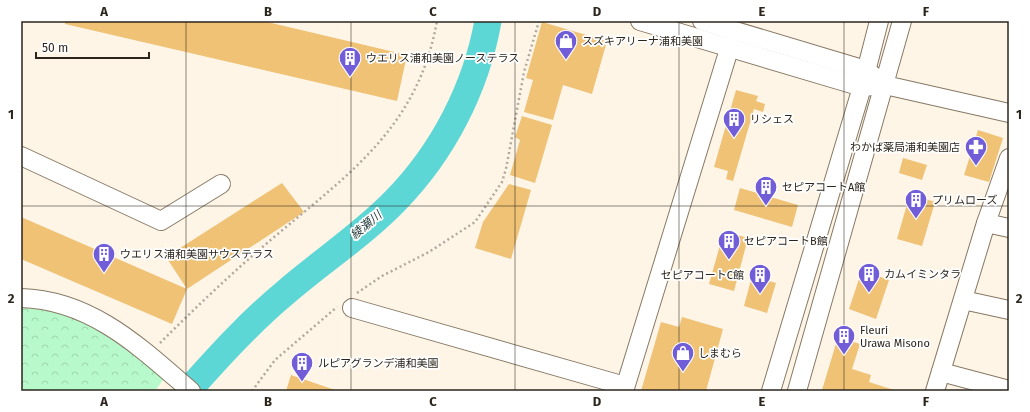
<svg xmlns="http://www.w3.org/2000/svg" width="1030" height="412" viewBox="0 0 1030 412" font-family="'Fira Sans','Noto Sans JP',sans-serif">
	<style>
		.forest { fill: url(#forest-crowns) }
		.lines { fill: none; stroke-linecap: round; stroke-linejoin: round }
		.river { stroke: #5dd6d6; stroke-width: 27 }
		.building { fill: #efc276 }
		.minor-casing { stroke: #877964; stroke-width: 20 }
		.path { stroke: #b0a89c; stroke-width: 2.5; stroke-dasharray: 2 3; stroke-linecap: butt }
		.minor { stroke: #fff; stroke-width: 18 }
		.grid { fill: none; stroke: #2b251c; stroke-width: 1; stroke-opacity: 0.55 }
		.labels { text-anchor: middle; stroke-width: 3.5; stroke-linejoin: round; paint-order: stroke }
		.poi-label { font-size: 11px; fill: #2b251c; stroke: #fff; text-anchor: start }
		.water-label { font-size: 12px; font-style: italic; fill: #1e3434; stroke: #fff }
		.neatline { fill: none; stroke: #2b251c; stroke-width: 1.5 }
		.grid-label { font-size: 13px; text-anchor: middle; font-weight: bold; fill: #2b251c }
	</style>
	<defs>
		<pattern id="forest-crowns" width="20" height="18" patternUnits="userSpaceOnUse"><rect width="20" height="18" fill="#b8f9cb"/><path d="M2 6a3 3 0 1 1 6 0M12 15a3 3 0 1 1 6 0" fill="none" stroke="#9ed5ae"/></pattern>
	</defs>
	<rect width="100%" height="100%" fill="#fef5e7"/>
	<path class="forest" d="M21 302 81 313 167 374 155 391H21Z"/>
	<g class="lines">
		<path class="river" d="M188 391C219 356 250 322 286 292 322 261 362 235 395 201 443 152 476 88 488 21"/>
	</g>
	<g class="building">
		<path d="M65 21H263L407 55 397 101 65 24Z"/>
		<path d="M542 22 607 41 592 94 563 85 553 120 524 112 533 80 526 78Z"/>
		<path d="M736 90 758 96 756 101 765 104 763 112 754 109 733 181 726 179 728 171 714 167Z"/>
		<path d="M522 116 552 125 535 183 510 175 520 140 515 137Z"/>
		<path d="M978 130 1003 138 989 182 964 175Z"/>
		<path d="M903 158 927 165 922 180 899 173Z"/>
		<path d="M282 183 304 212 187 289 166 257Z"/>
		<path d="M509 184 531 190 511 259 475 248 483 222Z"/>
		<path d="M740 188 798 205 792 227 734 210Z"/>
		<path d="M910 194 935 202 922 246 897 239Z"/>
		<path d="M21 217 187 289 172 324 21 259Z"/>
		<path d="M724 231 748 238 734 291 709 284Z"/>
		<path d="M862 270 889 280 876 319 849 309Z"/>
		<path d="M752 276 776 283 767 313 744 306Z"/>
		<path d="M682 317 723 329 706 391H641L661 322 679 327Z"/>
		<path d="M838 337 860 344 852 369 871 375 869 382 897 391 822 390Z"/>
		<path d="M291 375 338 391H286Z"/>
	</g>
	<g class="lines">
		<g class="minor-casing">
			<g id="minor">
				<path d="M640 21 862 87 885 85 1009 113"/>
				<path d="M702 21 866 70 875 77"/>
				<path d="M21 156 161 221 221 184"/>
				<path d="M986 223 1009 228"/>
				<path d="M21 298C92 300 141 348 191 391"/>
				<path d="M963 300 1009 310"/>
				<path d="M352 308 625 386"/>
				<path d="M941 372 1009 390"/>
				<path d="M624 391 730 46"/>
				<path d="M771 391 862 87 879 21"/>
				<path d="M797 391 902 21"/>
				<path d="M935 391 986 223 1009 158"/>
			</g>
		</g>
		<g class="path">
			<path d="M357 293 382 276 429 252 475 222 502 182 506 169 524 72 539 21"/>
			<path d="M160 343C196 307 234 271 273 238 350 173 418 127 437 21"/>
			<path d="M252 391 275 360 337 307"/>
		</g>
		<use href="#minor" class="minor"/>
	</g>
	<path class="grid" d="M186 21V391M351 21V391M515 21V391M679 21V391M844 21V391M21 206H1009"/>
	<defs>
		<g id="shop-pin" transform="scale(1.15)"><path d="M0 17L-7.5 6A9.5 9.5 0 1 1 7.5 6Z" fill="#715dd7" stroke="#fff"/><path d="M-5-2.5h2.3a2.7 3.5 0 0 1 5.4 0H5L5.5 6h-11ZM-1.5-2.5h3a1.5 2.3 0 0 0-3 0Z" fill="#fff"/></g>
		<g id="building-pin" transform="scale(1.15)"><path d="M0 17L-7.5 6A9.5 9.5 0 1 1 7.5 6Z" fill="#715dd7" stroke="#fff"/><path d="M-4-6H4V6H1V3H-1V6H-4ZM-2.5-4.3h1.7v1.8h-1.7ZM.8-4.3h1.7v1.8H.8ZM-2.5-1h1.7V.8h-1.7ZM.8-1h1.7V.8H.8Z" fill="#fff"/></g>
		<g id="pharmacy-pin" transform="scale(1.15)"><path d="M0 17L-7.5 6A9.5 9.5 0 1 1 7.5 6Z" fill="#715dd7" stroke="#fff"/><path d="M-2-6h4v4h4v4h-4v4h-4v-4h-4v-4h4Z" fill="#fff"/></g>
	</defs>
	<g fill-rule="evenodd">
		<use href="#shop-pin" x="566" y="41"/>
		<use href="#building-pin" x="350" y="58"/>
		<use href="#building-pin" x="734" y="119"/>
		<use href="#pharmacy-pin" x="976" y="147"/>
		<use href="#building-pin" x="766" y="187"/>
		<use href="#building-pin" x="916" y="200"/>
		<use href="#building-pin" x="729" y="241"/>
		<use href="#building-pin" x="104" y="254"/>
		<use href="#building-pin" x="869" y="274"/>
		<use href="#building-pin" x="760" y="275"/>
		<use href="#building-pin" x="844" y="336"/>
		<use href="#shop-pin" x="683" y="353"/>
		<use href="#building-pin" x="302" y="363"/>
	</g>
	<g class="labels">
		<g class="poi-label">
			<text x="582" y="45">スズキアリーナ浦和美園</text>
			<text x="366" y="62">ウエリス浦和美園ノーステラス</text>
			<text x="750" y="123">リシェス</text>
			<text x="960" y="151" text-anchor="end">わかば薬局浦和美園店</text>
			<text x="782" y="191">セピアコートA館</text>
			<text x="932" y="204">プリムローズ</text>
			<text x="744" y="245">セピアコートB館</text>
			<text x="120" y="258">ウエリス浦和美園サウステラス</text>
			<text x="884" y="278">カムイミンタラ</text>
			<text x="744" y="279" text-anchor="end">セピアコートC館</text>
			<text x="860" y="334">Fleuri<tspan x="860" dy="13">Urawa Misono</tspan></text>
			<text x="698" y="357">しまむら</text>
			<text x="318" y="367">ルピアグランデ浦和美園</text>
		</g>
		<g class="water-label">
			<text transform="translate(366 225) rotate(-40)" y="4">綾瀬川</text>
		</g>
	</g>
	<rect width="1030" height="412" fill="none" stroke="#ffffff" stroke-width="44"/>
	<path d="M36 52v6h113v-6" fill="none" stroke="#2b251c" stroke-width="2"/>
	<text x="42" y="52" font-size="12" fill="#2b251c" stroke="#ffffff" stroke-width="3" paint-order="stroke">50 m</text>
	<rect x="22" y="22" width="986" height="368" class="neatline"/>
	<g class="grid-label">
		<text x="104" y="16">A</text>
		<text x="268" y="16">B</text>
		<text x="433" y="16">C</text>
		<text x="597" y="16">D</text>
		<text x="762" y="16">E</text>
		<text x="926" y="16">F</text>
		<text x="11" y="119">1</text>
		<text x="1019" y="119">1</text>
		<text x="11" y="303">2</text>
		<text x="1019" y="303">2</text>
		<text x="104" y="406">A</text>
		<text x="268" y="406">B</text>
		<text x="433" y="406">C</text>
		<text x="597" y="406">D</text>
		<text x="762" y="406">E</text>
		<text x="926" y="406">F</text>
	</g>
</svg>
